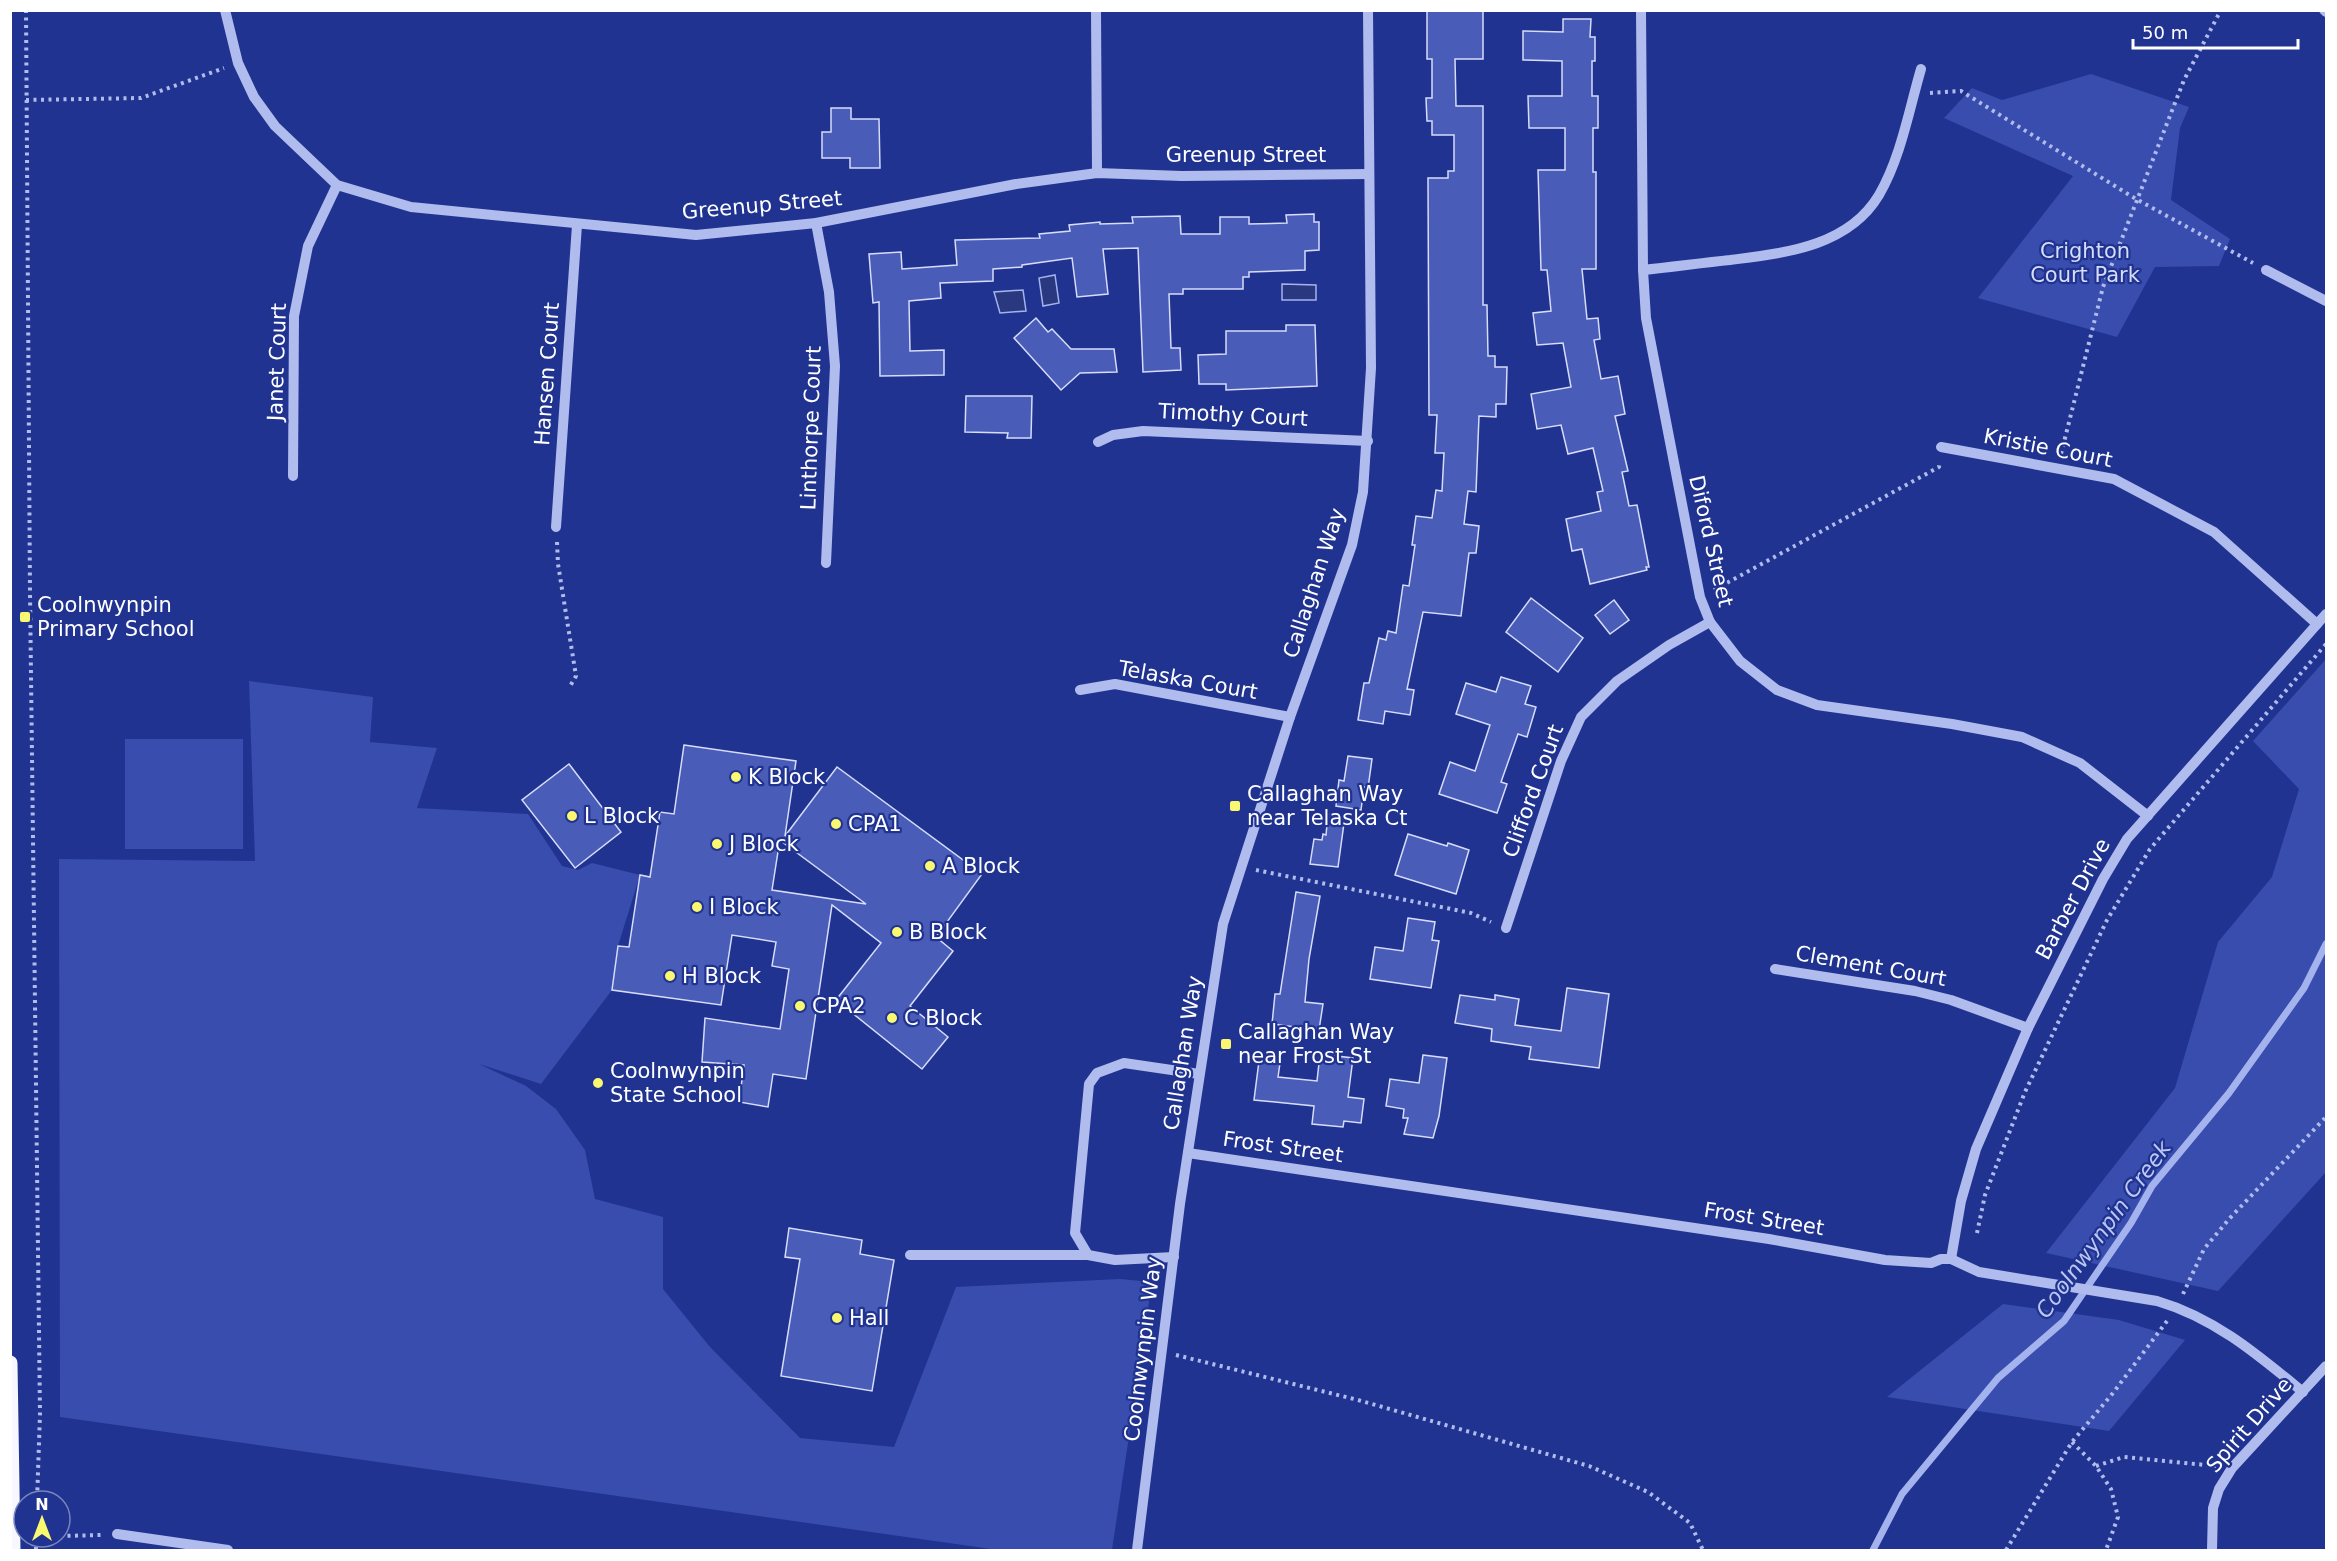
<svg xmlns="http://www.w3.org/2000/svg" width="2337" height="1561" viewBox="0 0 2337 1561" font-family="'DejaVu Sans',sans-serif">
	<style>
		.green { fill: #384dae }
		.water { fill: #2a387f; stroke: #a4b3ee; stroke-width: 1.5 }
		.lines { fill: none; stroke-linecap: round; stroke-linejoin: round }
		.stream { stroke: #a4b3ee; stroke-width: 7 }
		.building { fill: #495cb7; stroke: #d6dcf9; stroke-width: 1.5; fill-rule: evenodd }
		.path { stroke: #b0bced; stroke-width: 4; stroke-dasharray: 3 4.5; stroke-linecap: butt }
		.minor { stroke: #b0bced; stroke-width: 10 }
		.major { stroke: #f6f7ff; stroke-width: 15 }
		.poi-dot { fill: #faf771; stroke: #203390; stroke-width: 2 }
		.labels { text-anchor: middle; stroke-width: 4.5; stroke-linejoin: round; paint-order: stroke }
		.street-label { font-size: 21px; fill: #fff; stroke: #203390 }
		.park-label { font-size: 21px; fill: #d6dcf9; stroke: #203390 }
		.poi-label { font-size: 21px; fill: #fff; stroke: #203390; text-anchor: start }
		.water-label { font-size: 22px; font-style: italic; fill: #bcc7f4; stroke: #203390 }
	</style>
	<rect width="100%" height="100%" fill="#203390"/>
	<g class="green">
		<path d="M2091 74 2189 107 2180 128 2171 200 2230 239 2219 266 2155 267 2117 337 1978 298 2073 176 1944 118 1972 88 2002 100Z"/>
		<path d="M2326 659V1172L2218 1291 2046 1253 2175 1088 2218 942 2272 877 2299 789 2253 741Z"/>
		<path d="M249 681 373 697 370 742 437 748 417 808 528 814 562 866 578 870 592 863 640 875 618 946 612 990 541 1084 479 1064 526 1086 556 1109 585 1150 595 1199 663 1217V1289L710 1347 800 1438 894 1447 956 1287 1120 1279 1152 1282 1112 1550H998L60 1417 59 859 255 861Z"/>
		<rect x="125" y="739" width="118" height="110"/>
		<path d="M2003 1304 2119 1320 2185 1340 2109 1431 1887 1397Z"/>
	</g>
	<g class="water">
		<path d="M1055 275 1059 303 1043 306 1039 278Z"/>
		<path d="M1282 284 1316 285V300H1282Z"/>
		<path d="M1023 290 1026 311 1000 313 994 292Z"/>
	</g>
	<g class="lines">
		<path class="stream" d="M1873 1550 1902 1494 1998 1378 2064 1321 2131 1223 2152 1186 2229 1093 2304 988 2326 944"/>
	</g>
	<g class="building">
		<path d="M1427 10H1483V59H1455L1456 106H1483V305H1487L1488 356H1495V367H1507L1506 404H1496V417L1479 416 1476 492 1468 491 1464 524 1479 526 1476 553H1469L1461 616 1423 612 1407 689 1414 690 1410 715 1385 711 1383 724 1358 720 1364 683H1369L1379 638 1386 640 1388 631 1396 633 1403 585 1409 586 1415 545H1412L1416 516 1432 518 1436 490 1442 491 1444 453H1435L1437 415H1429L1428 178H1448V171H1454V135H1432V121H1427L1426 98H1432V59H1427Z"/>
		<path d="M1563 19H1591L1590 37H1595V61H1592V96H1598V128H1593V172H1596V269H1582L1587 319 1598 318 1600 339 1594 340 1601 379 1618 376 1625 414 1615 416 1628 471 1622 472 1629 506 1637 505 1649 567H1646L1647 570 1590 584 1582 549 1572 551 1566 519 1601 511 1597 492 1603 491 1593 448 1568 454 1561 425 1537 429 1531 394 1571 387 1563 343 1537 345 1533 313 1551 311 1547 270H1541L1538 170H1565V128H1529L1528 96H1562V61L1523 60V31L1563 32Z"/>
		<path d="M831 108H851V119H879L880 168H850V158H822V132H831Z"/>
		<path d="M1314 214V222H1319V250L1305 251V270L1249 272V277H1243V289H1183V294H1169L1171 348H1180L1181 370 1143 372 1138 248 1103 249 1108 294 1077 297 1072 258 1022 265V267L993 269V281L940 283 941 298 909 301 910 351 944 350V375L880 376 879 302 873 303 869 254 901 252 902 269 957 265 955 240 1040 238 1039 234 1070 231 1069 225 1100 222V224L1133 223 1132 217 1180 216 1181 234H1220V217H1249V224L1287 223 1286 215Z"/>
		<path d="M1036 318 1048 332 1052 329 1071 349H1114L1117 372 1080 373 1061 390 1014 338Z"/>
		<path d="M1286 325H1315L1317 386 1226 390V384H1199L1198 355 1226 354V331H1286Z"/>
		<path d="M966 396H1032L1031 438H1007L1008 433 965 432Z"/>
		<path d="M1531 598 1583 638 1558 672 1506 632Z"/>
		<path d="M1614 600 1629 620 1610 634 1595 615Z"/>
		<path d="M1501 677 1531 686 1525 704 1536 707 1527 737 1518 734 1501 782 1507 784 1497 813 1439 794 1450 762 1475 771 1490 725 1456 714 1466 683 1496 692Z"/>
		<path d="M684 745 796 761 785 836 837 767 982 874 936 937 953 951 910 1006 948 1037 922 1069 836 1000 881 943 832 905 806 1079 773 1074 768 1107 739 1102 744 1065 702 1062 705 1018 780 1029 789 969 772 966 776 942 732 935 721 1005 612 990 618 946 629 947 640 875 650 877 660 812 674 814ZM780 839 781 841 866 904 772 890Z"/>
		<path d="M1348 756 1372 759 1368 788 1364 787 1361 810 1336 806 1339 780 1344 781Z"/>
		<path d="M569 764 621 832 575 868 522 800Z"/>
		<path d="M1328 814 1345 816 1338 867 1310 864 1314 839 1322 840 1323 834 1326 835Z"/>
		<path d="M1408 834 1447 846 1448 843 1469 850 1456 894 1395 875Z"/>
		<path d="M1296 892 1320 896 1309 959 1305 1002 1323 1004 1319 1030 1272 1024 1275 994H1280Z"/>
		<path d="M1408 918 1435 922 1432 940 1439 941 1431 988 1370 979 1375 947 1403 951Z"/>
		<path d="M1567 988 1609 994 1599 1068 1529 1059 1531 1047 1491 1041 1492 1029 1455 1023 1460 995 1495 1000V995L1519 999 1515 1025 1561 1031Z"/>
		<path d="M1320 1054 1353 1058 1348 1097 1364 1099 1361 1123 1344 1121 1343 1127 1312 1124 1314 1106 1254 1100 1259 1061 1280 1063 1278 1077 1317 1081Z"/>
		<path d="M1423 1055 1447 1058 1439 1116 1433 1138 1404 1134 1408 1118H1403L1404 1109 1386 1106 1390 1079 1419 1083Z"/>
		<path d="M789 1228 862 1240 860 1254 894 1260 872 1391 781 1376 800 1259 785 1257Z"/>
	</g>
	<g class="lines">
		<g class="path">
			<path d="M26 10 30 593 40 1414 37 1501"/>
			<path d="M1930 93 1961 91 2136 199 2253 263"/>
			<path d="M26 100 141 98 224 68"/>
			<path d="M2061 454 2103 287 2184 80 2221 10"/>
			<path d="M557 542 558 564 576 676 569 688"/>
			<path d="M1714 590 1939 467 1940 461"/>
			<path d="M1256 870 1471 913 1491 922"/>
			<path d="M1977 1233 1985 1195 2025 1092 2107 920 2150 849 2326 644"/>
			<path d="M2183 1294 2204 1249 2230 1218 2326 1117"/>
			<path d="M1176 1355 1358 1400 1589 1466 1648 1492 1690 1523 1703 1550"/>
			<path d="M2072 1442 2096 1466 2111 1489 2118 1517 2106 1550"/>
			<path d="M2096 1466 2124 1457 2216 1466"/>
			<path d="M60 1536 101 1535"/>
			<path d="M36 1550V1537"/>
			<path d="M2006 1550 2072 1442 2113 1393 2167 1321"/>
		</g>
		<g class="minor">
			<path d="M225 10 238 63 254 97 275 126 337 185 411 207 696 235 816 223 1016 184 1097 173 1182 176 1369 174"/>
			<path d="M1096 10 1097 173"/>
			<path d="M1641 10 1643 270 1646 318 1700 597 1710 622 1740 661 1777 690 1817 705 1952 724 2022 737 2080 763 2148 816"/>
			<path d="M2324 10 2326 12"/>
			<path d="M816 223 829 292 835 366 826 563"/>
			<path d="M1643 270C1672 267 1701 263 1730 260 1784 253 1848 247 1879 195 1901 157 1909 110 1921 69"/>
			<path d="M2266 270 2326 301"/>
			<path d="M1098 442 1113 435 1143 431 1368 441"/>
			<path d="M1941 447 2114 479 2214 532 2317 624"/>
			<path d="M293 476 294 316 308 246 337 185"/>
			<path d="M556 527 577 225"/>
			<path d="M1080 690 1115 684 1290 717"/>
			<path d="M1506 928 1561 761 1581 717 1617 681 1669 645 1710 622"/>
			<path d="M1775 969 1915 991 1951 1000 2028 1028"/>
			<path d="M1188 1153 1769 1239 1885 1260 1931 1263 1941 1259H1951L1979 1272 2157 1301C2215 1318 2258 1355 2303 1392"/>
			<path d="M910 1255H1088L1115 1260 1174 1257"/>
			<path d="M1088 1255 1075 1233 1089 1084 1097 1073 1124 1063 1199 1074"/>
			<path d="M1951 1259 1961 1201 1976 1149 2028 1028 2103 879 2127 839 2326 614"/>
			<path d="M117 1534 228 1550"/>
			<path d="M1137 1550 1180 1204 1223 924 1290 717 1352 545 1363 492 1371 368 1368 10"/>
			<path d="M2212 1550 2213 1508 2219 1489 2232 1468 2326 1366"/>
		</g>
		<path class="major" d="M10 1363 13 1550"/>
	</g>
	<g class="poi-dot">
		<rect x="19" y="611" width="12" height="12" rx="3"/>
		<circle cx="736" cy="777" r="6"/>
		<rect x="1229" y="800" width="12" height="12" rx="3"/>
		<circle cx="572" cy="816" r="6"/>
		<circle cx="836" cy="824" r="6"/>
		<circle cx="717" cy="844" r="6"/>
		<circle cx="930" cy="866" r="6"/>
		<circle cx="697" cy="907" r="6"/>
		<circle cx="897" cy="932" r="6"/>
		<circle cx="670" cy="976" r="6"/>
		<circle cx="800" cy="1006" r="6"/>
		<circle cx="892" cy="1018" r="6"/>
		<rect x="1220" y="1038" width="12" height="12" rx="3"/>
		<circle cx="598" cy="1083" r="6"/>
		<circle cx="837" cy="1318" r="6"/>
	</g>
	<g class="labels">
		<g class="street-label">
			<text x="1246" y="162">Greenup Street</text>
			<text transform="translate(762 205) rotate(-5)" y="7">Greenup Street</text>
			<text transform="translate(277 362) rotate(-88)" y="7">Janet Court</text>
			<text transform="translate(547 374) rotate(-86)" y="7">Hansen Court</text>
			<text transform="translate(1233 415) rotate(3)" y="7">Timothy Court</text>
			<text transform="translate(811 428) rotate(-88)" y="7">Linthorpe Court</text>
			<text transform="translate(2048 448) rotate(11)" y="7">Kristie Court</text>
			<text transform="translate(1711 541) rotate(77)" y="7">Diford Street</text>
			<text transform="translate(1314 583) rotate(-72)" y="7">Callaghan Way</text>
			<text transform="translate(1188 680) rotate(10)" y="7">Telaska Court</text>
			<text transform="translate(1533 791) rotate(-70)" y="7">Clifford Court</text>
			<text transform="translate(2073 899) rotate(-62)" y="7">Barber Drive</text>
			<text transform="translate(1871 966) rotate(10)" y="7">Clement Court</text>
			<text transform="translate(1183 1053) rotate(-81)" y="7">Callaghan Way</text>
			<text transform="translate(1283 1147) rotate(8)" y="7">Frost Street</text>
			<text transform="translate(1764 1219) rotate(9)" y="7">Frost Street</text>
			<text transform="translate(1143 1349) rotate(-83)" y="7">Coolnwynpin Way</text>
			<text transform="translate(2249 1425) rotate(-49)" y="7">Spirit Drive</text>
		</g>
		<g class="park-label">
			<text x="2085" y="258">Crighton<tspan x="2085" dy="24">Court Park</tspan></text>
		</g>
		<g class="poi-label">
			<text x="37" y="612">Coolnwynpin<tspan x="37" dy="24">Primary School</tspan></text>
			<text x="748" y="784">K Block</text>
			<text x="1247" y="801">Callaghan Way<tspan x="1247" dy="24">near Telaska Ct</tspan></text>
			<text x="584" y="823">L Block</text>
			<text x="848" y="831">CPA1</text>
			<text x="729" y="851">J Block</text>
			<text x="942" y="873">A Block</text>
			<text x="709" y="914">I Block</text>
			<text x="909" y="939">B Block</text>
			<text x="682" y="983">H Block</text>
			<text x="812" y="1013">CPA2</text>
			<text x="904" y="1025">C Block</text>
			<text x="1238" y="1039">Callaghan Way<tspan x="1238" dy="24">near Frost St</tspan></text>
			<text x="610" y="1078">Coolnwynpin<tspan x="610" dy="24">State School</tspan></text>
			<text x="849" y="1325">Hall</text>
		</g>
		<g class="water-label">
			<text transform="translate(2103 1229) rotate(-54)" y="8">Coolnwynpin Creek</text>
		</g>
	</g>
	<rect width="2337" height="1561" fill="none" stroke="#ffffff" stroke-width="24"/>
	<g transform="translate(42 1519)"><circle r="28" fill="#203390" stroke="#7985bc" stroke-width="1.5"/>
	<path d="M0-4.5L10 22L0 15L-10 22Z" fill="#faf771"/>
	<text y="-9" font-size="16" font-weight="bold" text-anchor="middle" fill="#ffffff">N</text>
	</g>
	<path d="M2133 39v9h165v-9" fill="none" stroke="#ffffff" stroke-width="3"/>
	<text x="2142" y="39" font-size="18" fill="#ffffff" stroke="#203390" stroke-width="4.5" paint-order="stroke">50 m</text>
</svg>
